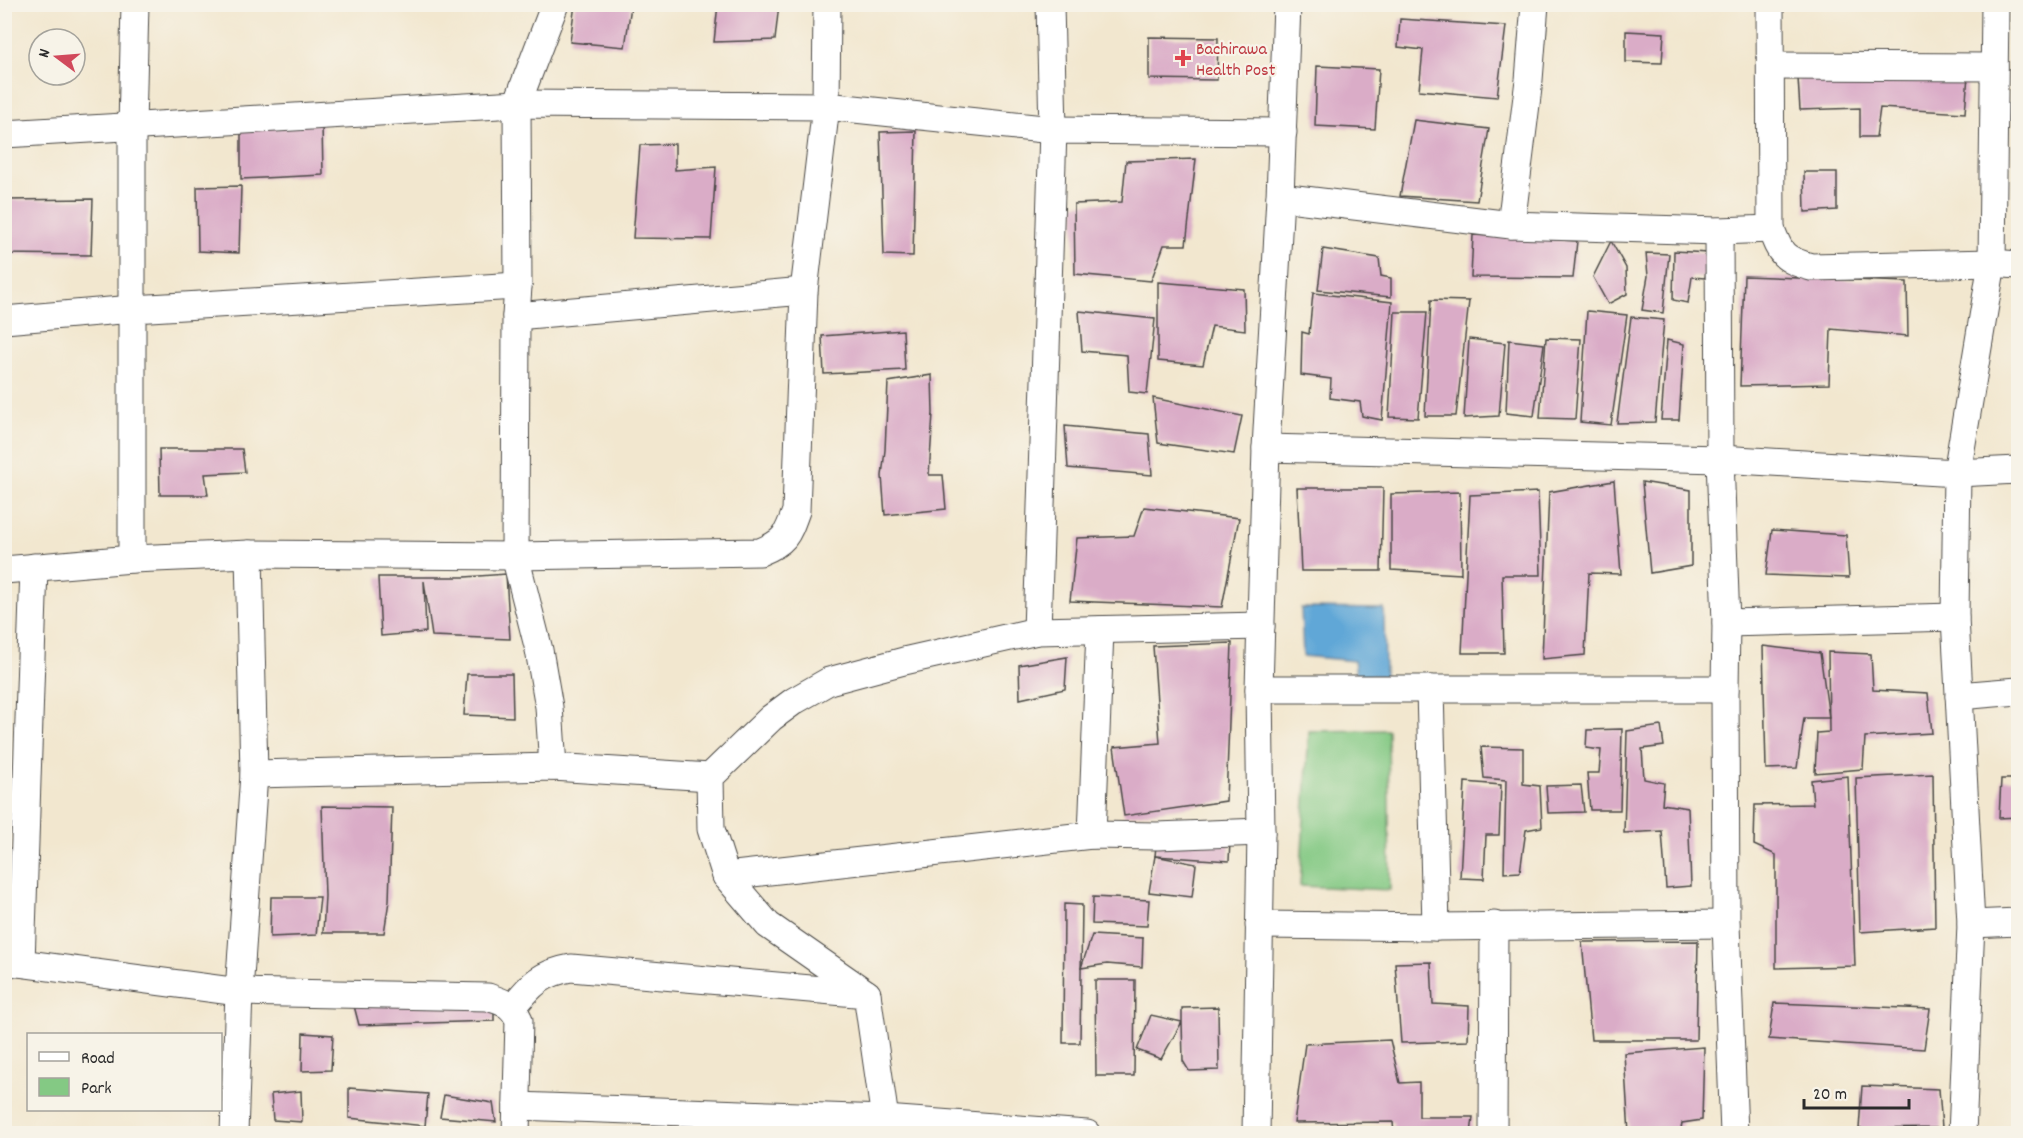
<svg xmlns="http://www.w3.org/2000/svg" width="2023" height="1138" viewBox="0 0 2023 1138" font-family="Dekko,sans-serif">
	<style>
		.green { fill: #84c984; stroke: #587a58; stroke-width: 1.5 }
		.water { fill: #60a7d7; stroke: #466981; stroke-width: 1.5 }
		.building { fill: #daacc7 }
		.lines { fill: none; stroke-linecap: round; stroke-linejoin: round }
		.minor-casing { stroke: #494744; stroke-width: 29 }
		.minor { stroke: #fff; stroke-width: 27 }
		.health-dot { fill: #e0444e; stroke: #f7f3e8; stroke-width: 2 }
		.labels { text-anchor: middle; stroke-width: 4.5; stroke-linejoin: round; paint-order: stroke }
		.health-label { font-size: 18px; fill: #be3a42; stroke: #f7f3e8; text-anchor: start }
	</style>
	<rect width="100%" height="100%" fill="#f7f3e8"/>
	<filter id="ink" filterUnits="userSpaceOnUse"><feTurbulence type="fractalNoise" baseFrequency=".0167" numOctaves="2"/><feDisplacementMap in="SourceGraphic" scale="12" xChannelSelector="R" yChannelSelector="G"/><feConvolveMatrix kernelMatrix="1 2 1 2 8 2 1 2 1" color-interpolation-filters="sRGB"/></filter>
	<filter id="wash" filterUnits="userSpaceOnUse"><feTurbulence type="fractalNoise" baseFrequency=".008" numOctaves="4" result="noise"/><feDisplacementMap in="SourceGraphic" scale="24" xChannelSelector="R" yChannelSelector="G"/><feGaussianBlur stdDeviation="1.35" result="paint"/><feColorMatrix in="noise" values="0 0 0 0 0 0 0 0 0 0 0 0 0 0 0 0 0 1.4 0 .05"/><feComposite in="paint" operator="in"/></filter>
	<g filter="url(#wash)">
		<rect width="100%" height="100%" fill="#f2e7cf"/>
		<path class="green" d="M1388 730 1390 890 1300 886 1309 731Z"/>
		<path class="water" d="M1301 608 1384 609 1385 676 1356 675 1354 661 1303 656Z"/>
		<g id="blocks">
			<g class="building">
				<path d="M575 4 631 6 625 47 570 42Z"/>
				<path d="M718 4H779L775 40 714 42Z"/>
				<path d="M1400 19 1506 26 1497 97 1419 90 1423 50 1398 47Z"/>
				<path d="M1626 31 1664 33 1662 63 1626 62Z"/>
				<path d="M1149 37 1218 38 1217 80 1149 79Z"/>
				<path d="M1317 66 1379 69 1375 129 1315 126Z"/>
				<path d="M1968 75 1965 113 1880 108 1876 137H1860V108L1800 110 1798 78Z"/>
				<path d="M1414 120 1489 129 1477 201 1400 196Z"/>
				<path d="M322 123 323 175 241 179V128Z"/>
				<path d="M916 131 913 256 884 255 880 132Z"/>
				<path d="M675 144V170L716 167 711 239 633 238 640 145Z"/>
				<path d="M1196 159 1186 245H1164L1151 281 1075 274 1074 204 1122 202 1126 161Z"/>
				<path d="M1804 172H1837V210L1805 212Z"/>
				<path d="M241 186 239 253 198 251 197 187Z"/>
				<path d="M93 199 91 255 4 254V200Z"/>
				<path d="M1473 235 1577 241 1573 278 1471 277Z"/>
				<path d="M1611 241 1626 268 1627 294 1608 304 1593 277Z"/>
				<path d="M1323 249 1379 258 1381 276 1391 278V297L1318 290Z"/>
				<path d="M1674 251 1708 253 1705 278 1692 277 1688 303 1673 300Z"/>
				<path d="M1646 253 1669 254 1663 313 1642 310 1648 276Z"/>
				<path d="M1744 276 1907 282 1908 336 1831 329 1829 384 1740 386Z"/>
				<path d="M1158 282 1244 289 1245 330 1212 326 1203 365 1158 361Z"/>
				<path d="M1313 293 1392 302 1382 420 1362 416 1360 402 1330 398 1331 379 1301 375 1302 332 1309 334Z"/>
				<path d="M1431 300 1469 301 1456 416H1425Z"/>
				<path d="M1079 311 1155 319 1147 394 1129 392 1127 355 1082 351Z"/>
				<path d="M1587 311 1627 315 1611 425 1580 422Z"/>
				<path d="M1395 312H1427L1418 418 1389 417Z"/>
				<path d="M1631 317 1664 320 1655 422 1617 423Z"/>
				<path d="M903 330 905 370 824 374 822 336Z"/>
				<path d="M1546 338 1581 339 1575 419 1540 418Z"/>
				<path d="M1469 339 1505 343 1499 416 1464 418Z"/>
				<path d="M1509 340 1544 344 1534 416 1506 413Z"/>
				<path d="M1667 340 1684 344 1679 420H1661Z"/>
				<path d="M932 375 933 413 929 475H943L946 509 885 515 882 476 885 450 888 382Z"/>
				<path d="M1153 398 1242 416 1234 454 1158 443Z"/>
				<path d="M1065 426 1149 434 1152 475 1068 468Z"/>
				<path d="M159 449H242L245 472 205 474 208 495H160Z"/>
				<path d="M1614 481 1621 574 1589 573 1585 655 1542 659 1549 492Z"/>
				<path d="M1642 482 1691 490V566L1650 573Z"/>
				<path d="M1297 488H1383L1381 571H1301Z"/>
				<path d="M1460 492 1461 574 1391 570V494Z"/>
				<path d="M1538 492 1541 575H1502L1504 653H1462L1470 495Z"/>
				<path d="M1144 507 1239 518 1222 607 1070 601 1077 538 1134 536Z"/>
				<path d="M1772 530 1846 535 1849 578 1766 575Z"/>
				<path d="M506 574 510 639 432 636 424 581 426 632 381 636 378 577H465Z"/>
				<path d="M1232 643 1226 801 1124 816 1114 747 1160 743 1153 646Z"/>
				<path d="M1763 646 1820 653 1829 718H1804L1797 768 1766 769Z"/>
				<path d="M1828 652 1871 654 1873 690 1928 693 1932 733 1865 737 1863 769 1815 773 1817 733 1829 732Z"/>
				<path d="M1067 657 1065 689 1020 699 1019 665Z"/>
				<path d="M467 674H512L513 717 464 715Z"/>
				<path d="M1661 726 1664 746 1642 749 1644 779 1664 783 1662 804 1688 808 1691 886 1666 888 1662 831 1624 833 1627 731Z"/>
				<path d="M1622 729 1620 810H1590L1587 773H1599L1601 750 1586 748 1587 730Z"/>
				<path d="M1481 747 1523 748V784L1540 786 1542 827 1526 830 1520 872 1504 873 1506 780 1484 778Z"/>
				<path d="M1933 774 1935 927 1860 932 1856 778Z"/>
				<path d="M1848 776 1855 966 1776 968V855L1754 845 1755 805 1813 804 1811 780Z"/>
				<path d="M2001 779H2018V817L1999 818Z"/>
				<path d="M1465 782 1501 785 1499 835H1486L1484 879 1460 878Z"/>
				<path d="M1581 785 1584 812 1548 813 1546 786Z"/>
				<path d="M322 806 392 807 389 901 384 933H323L325 896Z"/>
				<path d="M1157 836 1230 841 1229 861 1155 856Z"/>
				<path d="M1155 856 1196 864 1192 897 1149 892Z"/>
				<path d="M271 897H320L316 935 270 937Z"/>
				<path d="M1093 897 1149 900 1147 926 1092 924Z"/>
				<path d="M1064 904 1082 905 1080 1043H1063Z"/>
				<path d="M1092 935 1143 938 1142 967 1107 964 1081 968Z"/>
				<path d="M1698 941 1696 1040H1591L1582 942Z"/>
				<path d="M1431 962 1433 1004 1469 1006 1468 1041 1401 1043 1395 963Z"/>
				<path d="M1095 980H1135L1134 1076H1096Z"/>
				<path d="M494 999V1021L359 1025 353 1002Z"/>
				<path d="M1774 1003 1930 1009 1924 1049 1769 1039Z"/>
				<path d="M1218 1007 1219 1070 1189 1071 1183 1061 1182 1022 1161 1059 1137 1050 1151 1015 1182 1022V1008Z"/>
				<path d="M303 1033 333 1035 331 1070 302 1071Z"/>
				<path d="M1390 1040 1400 1083 1419 1082V1117H1473L1471 1134H1394L1393 1122 1294 1123 1305 1044Z"/>
				<path d="M1704 1047 1702 1120 1682 1123 1680 1134H1629L1624 1053Z"/>
				<path d="M1862 1086 1939 1089 1942 1128 1859 1129Z"/>
				<path d="M349 1088 428 1094 425 1126 349 1118Z"/>
				<path d="M301 1091 302 1122 273 1120 271 1094Z"/>
				<path d="M444 1095 493 1103 496 1122 440 1117Z"/>
			</g>
		</g>
	</g>
	<g filter="url(#ink)">
		<use href="#blocks" fill-opacity="0" stroke="#494744" stroke-width="1.5"/>
		<g class="lines">
			<g class="minor-casing">
				<g id="minor">
					<path d="M1770 4 1771 229C1781 255 1783 259 1811 267L1992 263 2018 265"/>
					<path d="M1771 66 1994 67"/>
					<path d="M4 134 517 104 826 106 1053 130 1050 4"/>
					<path d="M1280 197 1511 225 1719 231 1771 229"/>
					<path d="M1511 225 1529 80 1535 4"/>
					<path d="M516 316 804 291"/>
					<path d="M4 320 133 309 518 286"/>
					<path d="M1266 448 1720 459 1957 473 2018 470"/>
					<path d="M132 559V127L135 4"/>
					<path d="M4 570 132 559 249 554 515 556 760 552C785 542 787 536 796 511L804 291 826 106 827 4"/>
					<path d="M1726 623 1955 617"/>
					<path d="M1037 631 1053 130 1283 132"/>
					<path d="M1259 689H1725L1726 623 1720 459 1719 231"/>
					<path d="M1430 689 1436 927"/>
					<path d="M1725 689 1726 924 1734 1134"/>
					<path d="M1959 696 2018 691"/>
					<path d="M553 767 549 707 539 650 515 556 516 316 518 286 517 104 555 4"/>
					<path d="M254 774 553 767 710 777"/>
					<path d="M1092 835 1100 630"/>
					<path d="M726 876 1092 835 1157 836 1261 832"/>
					<path d="M1971 924 2018 922"/>
					<path d="M1259 925 1436 927 1726 924"/>
					<path d="M4 961 239 992 488 997C504 1003 511 1003 519 1020L516 1134"/>
					<path d="M21 963 34 567"/>
					<path d="M867 994 768 925 726 876 711 829 710 777 771 718 794 701 829 681 904 661 1037 631 1261 626"/>
					<path d="M513 1007C531 984 542 973 571 968L867 994 885 1119"/>
					<path d="M517 1106 885 1119 1087 1134"/>
					<path d="M234 1134 239 992 254 774 249 554"/>
					<path d="M1256 1134 1261 832 1259 689 1266 448 1280 197 1287 4"/>
					<path d="M1493 1134 1494 925"/>
					<path d="M1962 1134 1971 924 1955 617 1957 473 1992 263 1995 4"/>
				</g>
			</g>
			<use href="#minor" class="minor"/>
		</g>
	</g>
	<path class="health-dot" d="M1180 49h6v6h6v6h-6v6h-6v-6h-6v-6h6z"/>
	<g class="labels">
		<g class="health-label">
			<text x="1196" y="54">Bachirawa<tspan x="1196" dy="21">Health Post</tspan></text>
		</g>
	</g>
	<rect width="2023" height="1138" fill="none" stroke="#f7f3e8" stroke-width="24"/>
	<rect x="27" y="1033" width="195" height="78" fill="#f7f3e8" stroke="#a5a39c" stroke-width="1.5"/>
	<rect x="39" y="1052" width="30" height="9" fill="#ffffff" stroke="#a5a39c" stroke-width="1.5"/>
	<text x="81" y="1063" font-size="18" fill="#2b2b2b">Road</text>
	<rect x="39" y="1078" width="30" height="18" fill="#84c984" stroke="#a5a39c" stroke-width="1.5"/>
	<text x="81" y="1093" font-size="18" fill="#2b2b2b">Park</text>
	<g transform="translate(57 57) rotate(286)"><circle r="28" fill="#f7f3e8" stroke="#a5a39c" stroke-width="1.5"/>
	<path d="M0-4.5L10 22L0 15L-10 22Z" fill="#d1495b"/>
	<text y="-9" font-size="16" font-weight="bold" text-anchor="middle" fill="#2b2b2b">N</text>
	</g>
	<path d="M1804 1099v9h105v-9" fill="none" stroke="#2b2b2b" stroke-width="3"/>
	<text x="1813" y="1099" font-size="18" fill="#2b2b2b" stroke="#f7f3e8" stroke-width="4.5" paint-order="stroke">20 m</text>
</svg>
